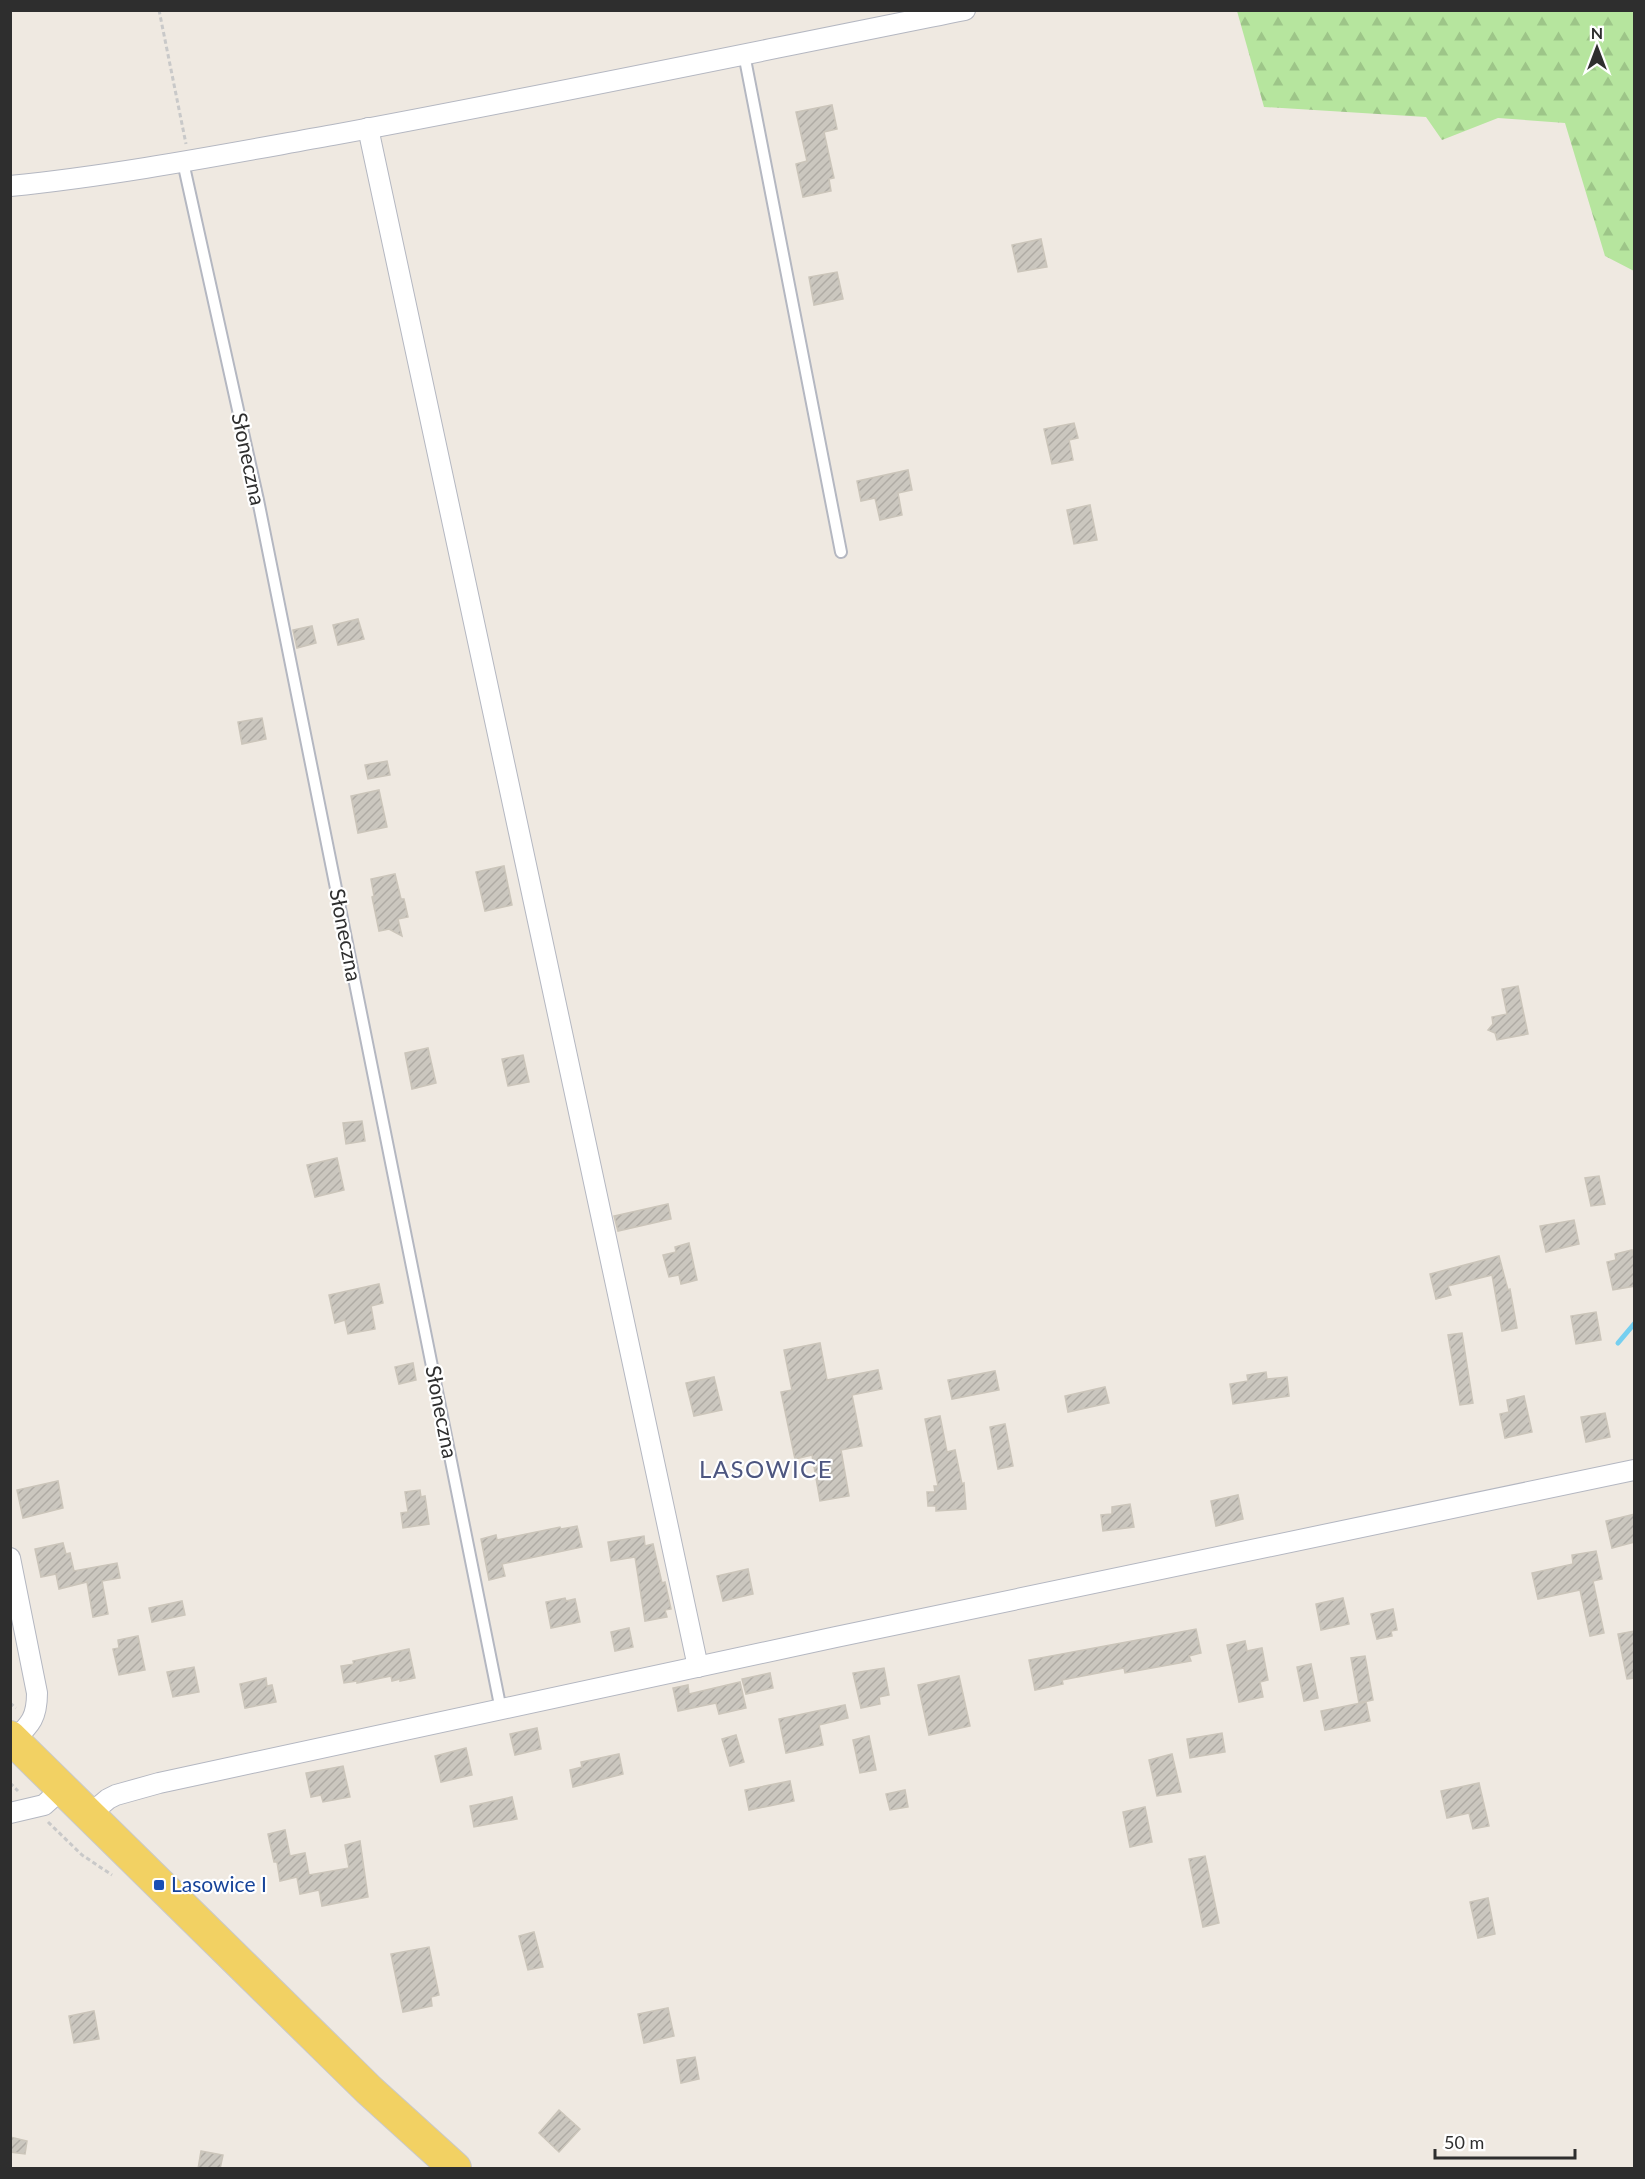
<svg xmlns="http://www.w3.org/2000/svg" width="1645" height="2179" viewBox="0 0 1645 2179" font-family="Lato,sans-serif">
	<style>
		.forest { fill: url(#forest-firs) }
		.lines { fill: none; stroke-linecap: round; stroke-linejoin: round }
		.stream { stroke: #75cff0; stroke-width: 5 }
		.building { fill: url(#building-hatch); stroke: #cbc5ba; stroke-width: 1.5 }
		.service-casing { stroke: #b4b7c1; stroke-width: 14 }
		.minor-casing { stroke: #b4b7c1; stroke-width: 22 }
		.primary-casing { stroke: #c9c9c9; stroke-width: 34 }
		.path { stroke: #c9c9c9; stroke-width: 3; stroke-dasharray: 4.5 3; stroke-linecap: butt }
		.service { stroke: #fff; stroke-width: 10 }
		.minor { stroke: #fff; stroke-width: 20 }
		.primary { stroke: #f2d163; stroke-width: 32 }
		.transit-dot { fill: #1a4fb4; stroke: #fff; stroke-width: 2 }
		.labels { text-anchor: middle; stroke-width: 4.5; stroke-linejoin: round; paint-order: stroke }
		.street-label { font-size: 21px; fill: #2e2e2e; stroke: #fff }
		.transit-label { font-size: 21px; fill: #164399; stroke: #fff; text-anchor: start }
		.quarter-label { font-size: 24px; letter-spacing: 1.5px; fill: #4d5680; stroke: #fff }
	</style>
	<defs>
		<pattern id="forest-firs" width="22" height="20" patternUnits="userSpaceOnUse" patternTransform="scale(1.5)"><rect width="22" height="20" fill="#b6e59e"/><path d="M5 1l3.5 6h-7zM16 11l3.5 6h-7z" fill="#9dc588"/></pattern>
		<pattern id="building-hatch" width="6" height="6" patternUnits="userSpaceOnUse" patternTransform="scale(1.5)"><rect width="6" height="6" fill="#cbc7bf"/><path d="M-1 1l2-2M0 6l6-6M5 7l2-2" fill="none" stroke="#afaba4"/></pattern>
	</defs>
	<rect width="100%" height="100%" fill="#efe9e1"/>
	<path class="forest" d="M1237 11H1634V271L1605 256 1565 123 1498 118 1442 140 1426 117 1264 107Z"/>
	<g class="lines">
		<path class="stream" d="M1618 1343 1634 1324"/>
	</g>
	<g class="building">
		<path d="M832 105 837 129 824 132 834 178 829 179 831 191 803 197 796 164 807 161 796 112Z"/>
		<path d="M1041 239 1047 267 1018 272 1012 245Z"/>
		<path d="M837 272 843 299 814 305 809 277Z"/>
		<path d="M1074 423 1078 438 1069 440 1073 460 1052 464 1044 429Z"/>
		<path d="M908 470 912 490 898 493 902 515 880 520 875 498 861 501 857 481Z"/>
		<path d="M1090 505 1097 540 1074 544 1067 510Z"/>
		<path d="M358 619 364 639 338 645 333 625Z"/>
		<path d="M312 626 316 643 297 648 293 630Z"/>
		<path d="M262 718 266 739 242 744 238 722Z"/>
		<path d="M387 761 390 775 368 779 365 765Z"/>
		<path d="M379 790 387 827 358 833 351 796Z"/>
		<path d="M504 866 512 905 485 911 476 872Z"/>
		<path d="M395 874 401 899H404L408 917 398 919 402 936 389 929 379 931 372 897 374 896 371 879Z"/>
		<path d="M1518 986 1528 1034 1497 1040 1495 1033 1488 1030 1493 1024 1492 1017 1507 1014 1502 989Z"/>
		<path d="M428 1048 436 1083 412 1089 405 1053Z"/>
		<path d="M523 1055 529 1082 508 1086 502 1059Z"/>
		<path d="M362 1121 365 1141 346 1144 343 1123Z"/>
		<path d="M337 1158 344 1190 315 1197 307 1165Z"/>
		<path d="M1599 1176 1605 1204 1591 1206 1585 1178Z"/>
		<path d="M668 1204 671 1219 618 1231 614 1216Z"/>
		<path d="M1574 1220 1579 1244 1546 1252 1540 1226Z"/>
		<path d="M689 1243 697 1280 681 1284 679 1275 669 1277 663 1255 676 1252 675 1247Z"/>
		<path d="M1632 1250 1635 1262V1286L1613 1290 1607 1262 1616 1260 1615 1254Z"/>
		<path d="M1499 1256 1508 1290 1510 1289 1517 1328 1502 1331 1492 1275 1448 1286 1451 1295 1436 1299 1430 1274Z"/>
		<path d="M379 1284 383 1303 371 1306 375 1329 348 1334 345 1320 335 1323 329 1295Z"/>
		<path d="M1596 1312 1601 1340 1576 1344 1571 1316Z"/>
		<path d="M1462 1333 1473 1403 1460 1405 1448 1335Z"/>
		<path d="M820 1343 827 1380 878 1370 882 1389 852 1395 862 1446 841 1450 849 1496 820 1501 812 1455 795 1459 781 1392 792 1390 784 1350Z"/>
		<path d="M413 1363 416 1380 399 1384 395 1367Z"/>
		<path d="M995 1371 999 1390 952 1399 948 1380Z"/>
		<path d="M1266 1372 1267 1379 1287 1377 1289 1396 1233 1404 1230 1384 1248 1381 1247 1375Z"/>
		<path d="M714 1377 722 1410 694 1416 686 1383Z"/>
		<path d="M1105 1387 1109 1403 1068 1412 1065 1396Z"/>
		<path d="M1524 1396 1532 1432 1505 1438 1500 1414 1509 1412 1507 1400Z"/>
		<path d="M1605 1413 1610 1437 1586 1442 1581 1417Z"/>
		<path d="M940 1416 947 1452 955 1450 962 1484 964 1483 966 1509 936 1511V1506H928L927 1492H935L934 1486H938L925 1419Z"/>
		<path d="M1005 1424 1013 1466 998 1469 990 1427Z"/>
		<path d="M58 1481 63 1508 23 1518 17 1490Z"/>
		<path d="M420 1490 421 1497 425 1496 429 1524 403 1528 401 1513 408 1512 405 1492Z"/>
		<path d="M1238 1495 1243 1519 1216 1526 1211 1501Z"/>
		<path d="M1130 1504 1134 1527 1103 1531 1101 1515 1112 1514V1507Z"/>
		<path d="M1635 1514V1542L1612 1548 1606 1521Z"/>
		<path d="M577 1526 582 1547 502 1564 505 1576 489 1580 481 1539 496 1535 497 1540 560 1527 561 1529Z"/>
		<path d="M644 1536 645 1546 653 1544 662 1583 665 1582 671 1609 665 1610 667 1617 645 1621 635 1557 611 1561 608 1542Z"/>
		<path d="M63 1543 66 1554 70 1553 74 1571 117 1563 120 1578 102 1581 108 1614 93 1617 87 1582 59 1589 56 1574 41 1577 35 1549Z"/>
		<path d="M1596 1551 1602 1579 1593 1581 1604 1633 1590 1636 1580 1590 1538 1599 1532 1573 1573 1564 1572 1555Z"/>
		<path d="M748 1569 753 1594 723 1601 717 1576Z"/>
		<path d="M565 1598 566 1601 575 1599 580 1622 551 1628 546 1602Z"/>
		<path d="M1343 1598 1349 1624 1321 1630 1316 1604Z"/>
		<path d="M182 1601 185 1615 152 1622 149 1608Z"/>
		<path d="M1393 1609 1397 1630 1391 1631 1392 1636 1377 1639 1371 1614Z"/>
		<path d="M629 1628 633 1647 615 1651 611 1632Z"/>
		<path d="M1196 1629 1201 1653 1189 1656 1191 1661 1125 1673 1124 1668 1062 1680 1063 1684 1035 1690 1029 1660Z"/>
		<path d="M1635 1631V1678L1627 1679 1618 1634Z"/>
		<path d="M138 1636 145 1670 119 1675 113 1649 119 1648 118 1640Z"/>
		<path d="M1245 1641 1247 1651 1262 1648 1268 1680 1260 1682 1263 1697 1239 1702 1227 1645Z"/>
		<path d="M409 1649 415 1678 400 1681V1679L392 1681 391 1676 357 1683V1681L344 1683 341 1666 354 1664 353 1661Z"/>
		<path d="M1365 1656 1373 1700 1359 1703 1351 1658Z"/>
		<path d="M1311 1664 1318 1698 1304 1701 1297 1667Z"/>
		<path d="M194 1667 199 1692 173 1697 167 1672Z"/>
		<path d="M884 1668 889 1695 879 1697 880 1704 861 1708 853 1673Z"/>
		<path d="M770 1673 773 1688 746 1694 742 1679Z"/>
		<path d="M959 1676 970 1726 929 1735 918 1685Z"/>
		<path d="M266 1678 267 1686 272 1685 276 1702 245 1708 240 1684Z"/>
		<path d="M740 1682 746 1708 719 1714 716 1703 678 1711 673 1688 688 1685 689 1694Z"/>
		<path d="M1366 1702 1370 1721 1325 1730 1321 1711Z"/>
		<path d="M845 1705 848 1718 819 1725 823 1745 786 1753 779 1719Z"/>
		<path d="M537 1728 541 1749 515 1755 510 1734Z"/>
		<path d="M1222 1733 1225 1752 1190 1758 1187 1739Z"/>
		<path d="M736 1735 744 1762 730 1766 722 1739Z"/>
		<path d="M869 1736 876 1770 860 1773 853 1740Z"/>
		<path d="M466 1748 472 1775 441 1782 435 1756Z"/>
		<path d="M619 1754 623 1774 573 1787 570 1770 582 1767 581 1762Z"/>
		<path d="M1172 1754 1181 1792 1157 1796 1149 1760Z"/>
		<path d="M343 1766 350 1797 323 1802 321 1795 311 1797 306 1773Z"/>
		<path d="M790 1781 794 1801 749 1810 745 1790Z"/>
		<path d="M1479 1783 1489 1826 1473 1829 1469 1813 1447 1818 1441 1791Z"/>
		<path d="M905 1790 908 1807 890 1810 886 1794Z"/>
		<path d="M512 1797 517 1819 474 1827 470 1806Z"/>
		<path d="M1145 1807 1152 1842 1130 1847 1123 1812Z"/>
		<path d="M285 1830 290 1856 305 1853 309 1875 349 1868 345 1845 360 1841 368 1897 322 1906 319 1890 300 1894 297 1877 280 1881 277 1862H274L268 1834Z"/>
		<path d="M1205 1856 1219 1923 1203 1927 1189 1859Z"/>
		<path d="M1488 1898 1495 1934 1478 1938 1470 1902Z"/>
		<path d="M534 1932 543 1967 528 1970 519 1936Z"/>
		<path d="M429 1947 439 1995 431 1997 432 2006 403 2012 391 1954Z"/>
		<path d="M668 2008 674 2036 644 2043 638 2014Z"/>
		<path d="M94 2011 99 2039 74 2043 69 2016Z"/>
		<path d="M695 2057 699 2079 681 2083 677 2060Z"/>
		<path d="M559 2110 580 2129 559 2152 539 2133Z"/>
		<path d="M10 2137 27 2141 25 2154 10 2152Z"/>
		<path d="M201 2151 223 2155 220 2169H198Z"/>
	</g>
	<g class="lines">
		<g class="service-casing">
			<g id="service">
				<path d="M744 54 841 552"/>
				<path d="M183 162 258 500 501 1710"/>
			</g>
		</g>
		<g class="minor-casing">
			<g id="minor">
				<path d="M368 128 698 1667"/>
				<path d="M10 186C119 175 226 154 333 135 544 96 754 52 965 10"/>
				<path d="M10 1558 37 1693C37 1717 31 1724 14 1740"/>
				<path d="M10 1813 44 1805 63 1788"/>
				<path d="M89 1815 108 1799 116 1795 159 1783 836 1637 1634 1470"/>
			</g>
		</g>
		<g class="primary-casing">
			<path id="primary" d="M10 1737 369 2090 455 2168"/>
		</g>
		<g class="path">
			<path d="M159 10 186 144"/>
			<path d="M10 1703 16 1708"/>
			<path d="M10 1783 18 1791"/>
			<path d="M48 1822 82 1855 112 1875"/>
		</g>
		<use href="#service" class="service"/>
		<use href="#minor" class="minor"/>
		<use href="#primary" class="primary"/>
	</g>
	<rect class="transit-dot" x="153" y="1879" width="12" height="12" rx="3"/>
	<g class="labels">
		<g class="street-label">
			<text transform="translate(248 459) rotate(78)" y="7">Słoneczna</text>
			<text transform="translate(345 935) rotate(79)" y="7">Słoneczna</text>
			<text transform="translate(441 1412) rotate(79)" y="7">Słoneczna</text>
		</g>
		<g class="transit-label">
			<text x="171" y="1892">Lasowice I</text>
		</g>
		<g class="quarter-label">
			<text x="766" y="1478">LASOWICE</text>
		</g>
	</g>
	<rect width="1645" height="2179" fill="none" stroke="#2e2e2e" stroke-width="24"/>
	<g transform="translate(1597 48)" stroke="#ffffff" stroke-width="4.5" paint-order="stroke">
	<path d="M0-4.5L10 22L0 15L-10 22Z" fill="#2e2e2e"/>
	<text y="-9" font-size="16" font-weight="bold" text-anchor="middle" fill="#2e2e2e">N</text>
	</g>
	<path d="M1435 2149v9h140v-9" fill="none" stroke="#2e2e2e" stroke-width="3"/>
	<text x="1444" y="2149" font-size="18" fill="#2e2e2e" stroke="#ffffff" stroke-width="4.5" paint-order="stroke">50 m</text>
</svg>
